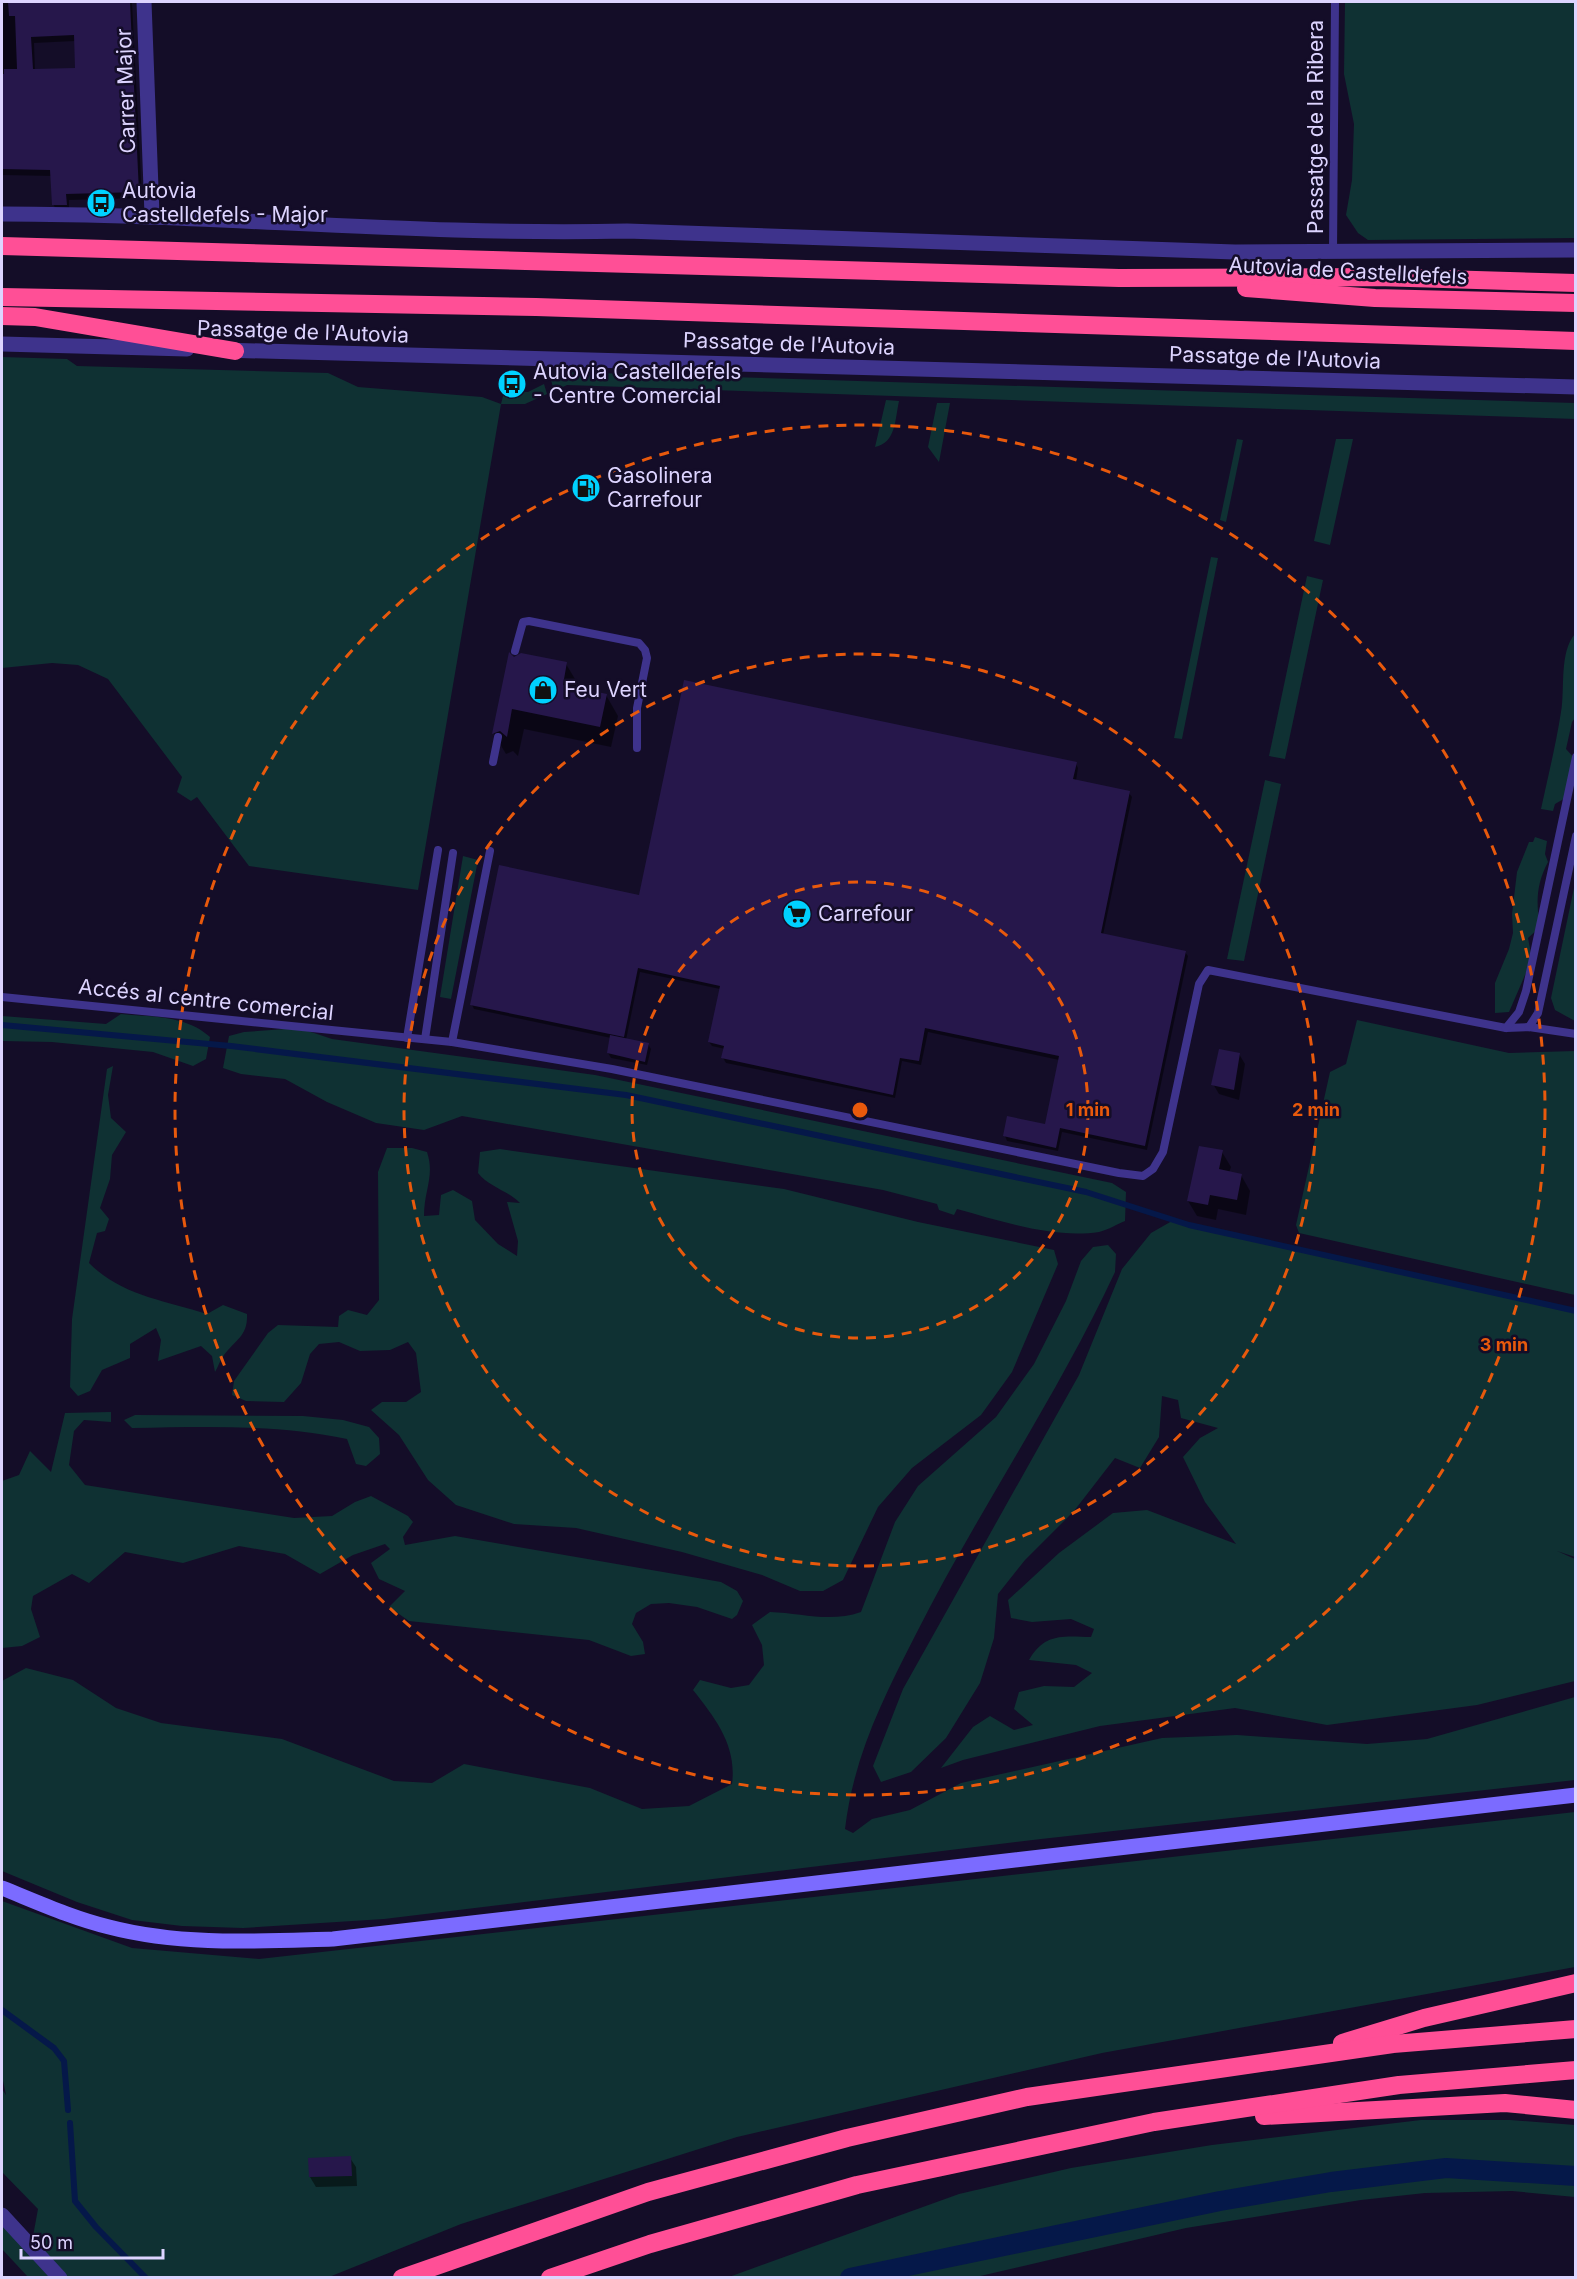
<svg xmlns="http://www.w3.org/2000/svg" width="1577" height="2279" viewBox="0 0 1577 2279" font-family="Inter,sans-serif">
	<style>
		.green { fill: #0f3133 }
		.shadow { fill: #0007; fill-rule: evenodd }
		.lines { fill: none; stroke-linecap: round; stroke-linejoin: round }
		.stream { stroke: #051849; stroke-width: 6 }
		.canal { stroke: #051849; stroke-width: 20 }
		.building { fill: #26174b; fill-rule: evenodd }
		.service { stroke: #3e338c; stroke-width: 8 }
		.minor { stroke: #3e338c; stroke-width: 15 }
		.tertiary { stroke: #3e338c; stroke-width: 15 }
		.secondary { stroke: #7b6bff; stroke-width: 15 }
		.motorway { stroke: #ff4f96; stroke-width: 18 }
		.ring { fill: none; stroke: #e8590c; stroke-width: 3; stroke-dasharray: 10 8 }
		.labels { text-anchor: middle; stroke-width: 5; stroke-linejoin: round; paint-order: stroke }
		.street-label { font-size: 21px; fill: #ddd4ff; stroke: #140d28 }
		.poi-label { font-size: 21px; fill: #ddd4ff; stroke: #140d28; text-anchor: start }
		.centre { fill: #e8590c; stroke: #140d28; stroke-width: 3 }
		.ring-label { font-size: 18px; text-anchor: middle; font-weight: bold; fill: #e8590c; stroke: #140d28; stroke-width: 5; stroke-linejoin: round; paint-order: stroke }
	</style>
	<rect width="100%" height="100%" fill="#140d28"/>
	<g class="green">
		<path d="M1345 2H1575V238L1368 240 1358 233 1346 215 1352 180 1354 124 1344 74Z"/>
		<path d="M2 357 67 359 77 366 328 373 358 387 482 397 501 404 504 392H528L544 384 547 394 525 404H501L418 890 249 866 197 797 191 801 177 792 182 777 108 679 78 665 52 663 2 668Z"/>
		<path d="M565 372 1575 403 1576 419 567 385 554 391 551 380Z"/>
		<path d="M886 400 899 401C895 419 896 443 875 447Z"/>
		<path d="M937 403H950L939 462 928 447Z"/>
		<path d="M1237 439 1243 440 1226 522 1220 520Z"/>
		<path d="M1336 439H1353L1330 545 1314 541Z"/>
		<path d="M1211 557 1218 558 1182 739 1174 738Z"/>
		<path d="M1307 576 1323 580 1285 759 1269 756Z"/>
		<path d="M1575 634V718L1572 722 1566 749 1575 759 1567 797 1555 804 1553 811 1541 809C1548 777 1556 744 1561 712 1565 689 1559 652 1575 634Z"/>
		<path d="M1265 780 1281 784 1244 961 1227 959Z"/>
		<path d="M1535 837 1547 841 1545 854 1548 862C1536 885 1536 902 1540 927L1528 938 1532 959 1509 1012 1495 1013V983L1509 949 1513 933 1512 914 1517 872 1529 842H1533Z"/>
		<path d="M463 856 478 860 451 999 440 997Z"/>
		<path d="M1575 883V1021L1555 1010 1551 998Z"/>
		<path d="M121 1014C151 1017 186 1015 210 1037L206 1059 193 1066 153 1052 52 1042 2 1041V1016L106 1024Z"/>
		<path d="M1357 1020 1509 1053 1575 1051V1295L1299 1233 1296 1225 1330 1072 1346 1064Z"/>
		<path d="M299 1028 332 1039 595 1075 1112 1183 1126 1192 1125 1221C1117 1224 1108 1230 1099 1232 1053 1239 1001 1221 957 1209L954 1215 939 1210 937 1204 883 1190 502 1123 462 1116 424 1130 376 1123 327 1102 285 1079 241 1074 223 1068 229 1036 244 1032Z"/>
		<path d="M113 1066 108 1095 111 1118 126 1132 112 1155 110 1179 100 1208 109 1219 105 1231 97 1233 89 1263C122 1296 164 1300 207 1314L223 1305 247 1314C248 1336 236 1339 224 1355 220 1360 218 1367 215 1372L212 1356 201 1346 158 1361 161 1340 156 1328 130 1344V1358L102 1370 90 1391 78 1396 70 1387 72 1319 107 1069Z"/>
		<path d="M387 1148H412L427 1152C435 1176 424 1190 424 1216L439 1215 441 1195 453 1190 472 1201 475 1220 498 1244 517 1256 518 1241 507 1202 520 1203C507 1190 489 1187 478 1173L480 1152 500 1149 784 1189 918 1222 1054 1250 1058 1264 1012 1372 981 1415 912 1468 878 1507 843 1580 823 1591H800L762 1575 682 1552 576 1528 514 1524 456 1505 428 1480 399 1435 371 1410 382 1402H406L421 1392 416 1353 408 1342 390 1350 360 1351 339 1342 319 1344 310 1354 301 1383 284 1402 246 1401 232 1395 234 1381 268 1333 278 1325 338 1327 339 1316 348 1310 367 1315 379 1300 378 1172Z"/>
		<path d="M1172 1221 1575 1311V1557L1557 1551 1575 1559V1681L1477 1705 1327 1725 1235 1708 1100 1726 963 1760 941 1768 973 1727 990 1716 1014 1730 1033 1725 1014 1709 1019 1692 1044 1686 1074 1687 1092 1673 1076 1665 1029 1660C1044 1633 1063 1636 1091 1637L1094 1629 1071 1619 1032 1622 1011 1618 1008 1600 1059 1553 1113 1513 1147 1510 1236 1544 1205 1502 1183 1457 1200 1438 1218 1428 1181 1418 1178 1400 1162 1396 1159 1437 1140 1468 1115 1458 1074 1511 1025 1560 998 1594 994 1638 980 1683 946 1738 911 1772 881 1782 873 1766 903 1689 1079 1375 1122 1269 1151 1233Z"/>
		<path d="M1108 1245 1116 1254 1115 1272C1057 1397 978 1511 916 1634 883 1699 854 1755 845 1829L853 1833 872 1819 910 1810 961 1783 1162 1738 1237 1735 1367 1744 1427 1739 1575 1697V1780L1041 1839 384 1919 243 1928 182 1926 132 1920 77 1902 2 1871V1681L26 1668 73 1680 116 1708 161 1723 282 1739 394 1781 432 1783 464 1764 590 1788 642 1809 689 1806 732 1784C737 1746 716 1719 693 1690L700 1680 731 1688 749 1685 764 1665 762 1645 752 1625 770 1612C802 1613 830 1623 861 1612L895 1522 918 1486 996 1417 1034 1364 1066 1301 1081 1261 1093 1247Z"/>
		<path d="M111 1412V1422L84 1420 74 1431 69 1465 85 1485 294 1518 332 1516 355 1502 371 1496 408 1516 413 1522 403 1537 405 1545 455 1536 721 1582 737 1591 743 1601 737 1615 732 1619 697 1607 669 1603 651 1604 636 1613 632 1624 643 1642 645 1654 631 1656 589 1640 409 1621 389 1607 405 1591 379 1579 371 1563 390 1549 385 1544 353 1555 320 1574 285 1554 239 1546 183 1563 125 1552 89 1583 72 1574 33 1596 31 1609 40 1637 22 1646 2 1648V1481L19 1475 30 1451 51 1472 65 1413Z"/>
		<path d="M135 1415 303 1416 343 1420 369 1427 379 1438 380 1454 366 1466 356 1464 347 1439C276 1424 205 1427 132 1428L124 1420Z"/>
		<path d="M1575 1812V1967L1102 2053 737 2137 461 2224 329 2277H60L31 2247 38 2209 2 2172V2089L6 2095 2 2076V1901L132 1948 259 1959Z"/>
		<path d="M1421 2120H1510L1575 2125V2197L1512 2191 1425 2193 1361 2200 1186 2228 976 2277H729L959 2194 1071 2168 1212 2145Z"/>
		<path d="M2 2222 55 2277H28L2 2249Z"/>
	</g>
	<g class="shadow">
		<path d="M2 2H132L142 198 69 200V211H57L53 204 52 176 2 175ZM75 41 77 69 35 71 34 43Z"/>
		<path d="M510 655 514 659 566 664 578 684 577 690 606 695 618 716 611 747 524 729 518 756 513 751 506 754 494 734Z"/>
		<path d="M1076 764 1078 768 1076 781 1129 793 1132 797 1103 935 1185 952 1188 956 1147 1150 1062 1132 1058 1151 1007 1141 1005 1136 1046 1125 1059 1060 928 1032 921 1065 902 1061 895 1098 726 1063 723 1058 725 1049 712 1046 709 1042 720 989 640 972 626 1040 648 1044 651 1049 647 1065 611 1058 608 1053 611 1038 474 1009 472 1005 641 896Z"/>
		<path d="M1239 1054 1245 1064 1239 1100 1219 1094 1213 1084Z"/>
		<path d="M1222 1152 1231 1167 1229 1173 1241 1175 1250 1191 1246 1215 1218 1209 1216 1220 1197 1216 1188 1201Z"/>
		<path d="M350 2158 356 2167 357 2186 316 2187 310 2177Z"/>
	</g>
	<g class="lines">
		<g class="stream">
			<path d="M2 1025 231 1046 626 1095 1086 1192 1189 1225 1576 1311"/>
			<path d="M2 2010 54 2048 64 2061 68 2110"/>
			<path d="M70 2123 75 2201 96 2227 146 2278"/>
		</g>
		<path class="canal" d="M850 2278 1220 2201 1331 2182 1446 2168 1576 2176"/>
	</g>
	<g class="building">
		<path d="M8 2H130L139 192 66 194 67 205H52L50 170 2 169V74H4V69H17L15 16H9ZM74 35 75 68 33 69 31 37Z"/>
		<path d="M509 652 514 657 521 653 567 662 563 685 607 694 600 727 512 709 507 737 500 731 492 734Z"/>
		<path d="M684 680 1077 762 1073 779 1130 791 1101 933 1186 951 1145 1146 1060 1128 1056 1148 1003 1136 1007 1116 1045 1124 1059 1056 925 1028 919 1061 900 1058 893 1095 721 1058 724 1046 708 1042 720 986 638 968 624 1037 470 1005 499 865 639 895Z"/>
		<path d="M610 1035 649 1043 645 1062 607 1053Z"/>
		<path d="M1219 1049 1240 1053 1234 1090 1211 1085Z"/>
		<path d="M1199 1146 1223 1150 1219 1169 1242 1174 1237 1200 1210 1195 1208 1205 1187 1201Z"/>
		<path d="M351 2156 352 2176 309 2177 308 2158Z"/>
	</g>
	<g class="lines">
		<g class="service">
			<path d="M1333 252 1335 2"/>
			<path d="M515 651 523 622 529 621 639 643 645 650 647 658 637 708V748"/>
			<path d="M493 762 498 737"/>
			<path d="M2 997 452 1042 612 1069 1119 1173 1143 1176 1153 1169 1163 1152 1199 984 1208 970 1506 1028 1529 1027 1576 1034"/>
			<path d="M1529 1027 1538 1013 1576 836"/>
			<path d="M1506 1028 1519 1012 1526 991 1576 757"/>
			<path d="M407 1038 438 850"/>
			<path d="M425 1039 453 853"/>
			<path d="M452 1042 490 851"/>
		</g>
		<g class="minor">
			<path d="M144 2 152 215"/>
			<path d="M2 2215 60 2278"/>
		</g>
		<g class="tertiary">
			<path d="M2 214C210 214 419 236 627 231L1235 252 1576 250"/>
			<path d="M2 344 187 349"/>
			<path d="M223 350 1576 387"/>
		</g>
		<path class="secondary" d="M2 1888C37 1902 72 1918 109 1927 182 1946 259 1941 333 1939L1576 1795"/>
		<g class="motorway">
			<path d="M2 246 1119 278 1377 277 1576 283"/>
			<path d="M1246 288 1375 298 1576 303"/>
			<path d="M2 297 536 307 1576 341"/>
			<path d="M2 316 35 317 235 351"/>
			<path d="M1342 2043 1424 2018 1576 1983"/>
			<path d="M1264 2116 1505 2103 1576 2110"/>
			<path d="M402 2278 648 2192 847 2138 1027 2097 1393 2044 1576 2029"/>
			<path d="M550 2278 650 2244 857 2185 1154 2122 1399 2085 1576 2070"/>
		</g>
	</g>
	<g class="ring">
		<circle cx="860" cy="1110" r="228"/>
		<circle cx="860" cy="1110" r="456"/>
		<circle cx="860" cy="1110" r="685"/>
	</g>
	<defs>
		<g id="bus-disc" transform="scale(1.5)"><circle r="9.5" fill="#00d1ff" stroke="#140d28"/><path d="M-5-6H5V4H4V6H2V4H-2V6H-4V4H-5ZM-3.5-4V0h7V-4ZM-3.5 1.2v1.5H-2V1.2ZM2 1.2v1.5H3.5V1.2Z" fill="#111"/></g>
		<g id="fuel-disc" transform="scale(1.5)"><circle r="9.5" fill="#00d1ff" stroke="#140d28"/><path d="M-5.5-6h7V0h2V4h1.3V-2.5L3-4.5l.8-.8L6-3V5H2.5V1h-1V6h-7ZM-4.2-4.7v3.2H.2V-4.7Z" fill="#111"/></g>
		<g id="shop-disc" transform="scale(1.5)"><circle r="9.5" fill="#00d1ff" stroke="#140d28"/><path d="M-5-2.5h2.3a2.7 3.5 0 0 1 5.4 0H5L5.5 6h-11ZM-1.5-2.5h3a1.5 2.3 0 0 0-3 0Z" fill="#111"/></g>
		<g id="supermarket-disc" transform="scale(1.5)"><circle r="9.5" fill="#00d1ff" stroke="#140d28"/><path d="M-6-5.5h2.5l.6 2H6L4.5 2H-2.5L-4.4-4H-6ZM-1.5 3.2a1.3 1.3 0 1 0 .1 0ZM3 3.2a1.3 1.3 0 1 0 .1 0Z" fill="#111"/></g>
	</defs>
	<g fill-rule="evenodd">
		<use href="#bus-disc" x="101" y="203"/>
		<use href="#bus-disc" x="512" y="384"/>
		<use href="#fuel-disc" x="586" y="488"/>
		<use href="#shop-disc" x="543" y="690"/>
		<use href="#supermarket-disc" x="797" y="914"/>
	</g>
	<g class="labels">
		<g class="street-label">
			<text transform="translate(126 91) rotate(-92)" y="7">Carrer Major</text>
			<text transform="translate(1316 127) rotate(-90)" y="7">Passatge de la Ribera</text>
			<text transform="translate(1348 271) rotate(3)" y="7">Autovia de Castelldefels</text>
			<text transform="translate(303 332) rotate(2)" y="7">Passatge de l'Autovia</text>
			<text transform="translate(789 344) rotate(2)" y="7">Passatge de l'Autovia</text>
			<text transform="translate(1275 358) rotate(2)" y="7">Passatge de l'Autovia</text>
			<text transform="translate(206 1000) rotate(6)" y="7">Accés al centre comercial</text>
		</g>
		<g class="poi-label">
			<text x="122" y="198">Autovia<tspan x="122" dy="24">Castelldefels - Major</tspan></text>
			<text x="533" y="379">Autovia Castelldefels<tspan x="533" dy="24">- Centre Comercial</tspan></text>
			<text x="607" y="483">Gasolinera<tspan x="607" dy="24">Carrefour</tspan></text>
			<text x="564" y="697">Feu Vert</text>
			<text x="818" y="921">Carrefour</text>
		</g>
	</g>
	<circle cx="860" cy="1110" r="9" class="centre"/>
	<g class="ring-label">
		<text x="1088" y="1116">1 min</text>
		<text x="1316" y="1116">2 min</text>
		<text x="1504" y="1351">3 min</text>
	</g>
	<rect width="1577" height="2279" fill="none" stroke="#ddd4ff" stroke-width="6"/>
	<path d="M21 2249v9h142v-9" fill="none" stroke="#ddd4ff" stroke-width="3"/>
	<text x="30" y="2249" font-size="18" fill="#ddd4ff" stroke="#140d28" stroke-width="4.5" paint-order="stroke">50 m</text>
</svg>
